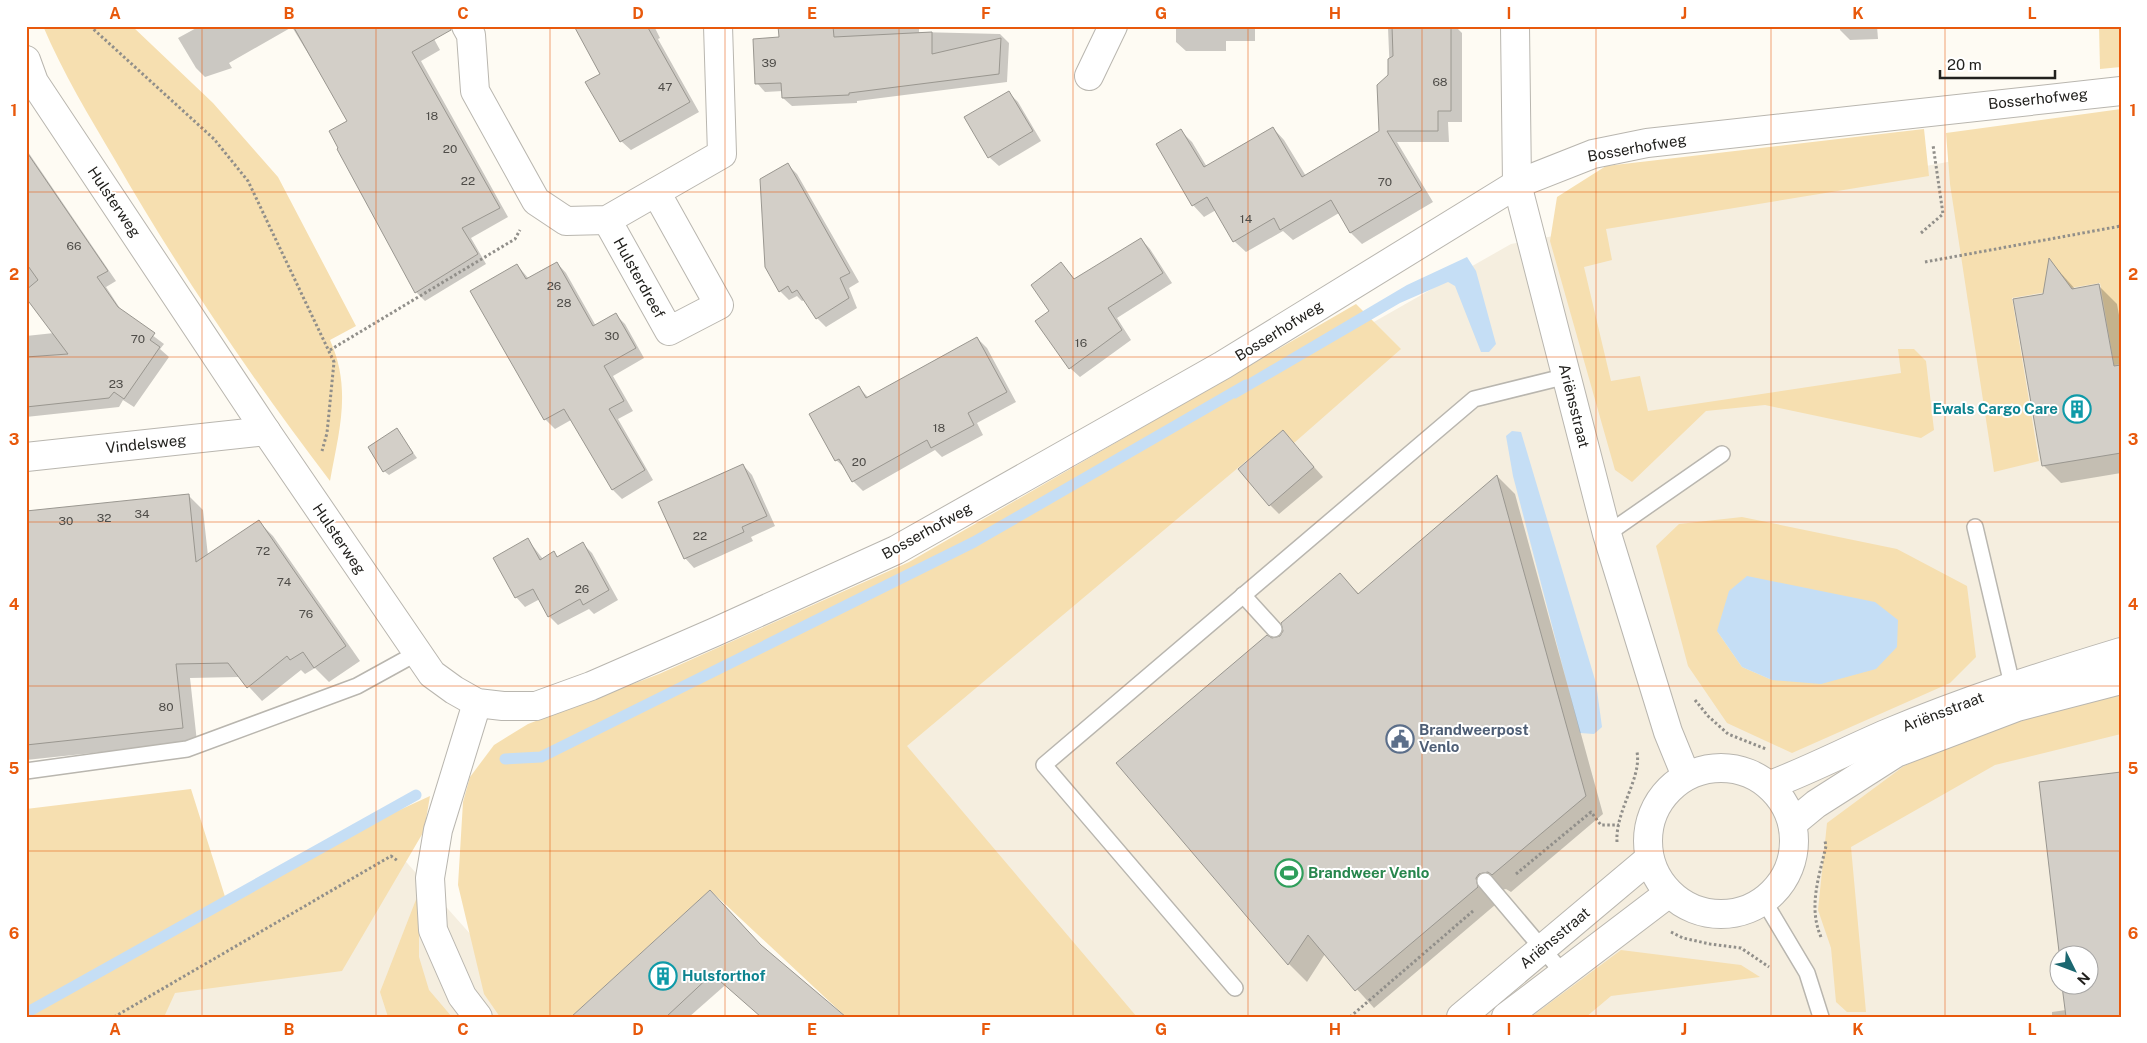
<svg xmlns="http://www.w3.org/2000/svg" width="2147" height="1043" viewBox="0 0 2147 1043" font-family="'Public Sans',sans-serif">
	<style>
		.built { fill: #f5eedf; fill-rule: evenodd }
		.green { fill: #f6dfb0; fill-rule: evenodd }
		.water { fill: #c5def5 }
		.shadow { fill: #0003 }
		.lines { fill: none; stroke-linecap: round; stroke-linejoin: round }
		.stream { stroke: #c5def5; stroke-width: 11 }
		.building { fill: #d3cfc8; stroke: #9a9790 }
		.lane-casing { stroke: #b9b6af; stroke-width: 18 }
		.street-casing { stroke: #b9b6af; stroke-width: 30 }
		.secondary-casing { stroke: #b9b6af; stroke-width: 30 }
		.path { stroke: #918f8a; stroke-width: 3; stroke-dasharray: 2.5 2.5; stroke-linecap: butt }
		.lane { stroke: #fff; stroke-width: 15 }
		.street { stroke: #fff; stroke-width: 28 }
		.secondary { stroke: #fff; stroke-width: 28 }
		.grid { fill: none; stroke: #e8590c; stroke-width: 1; stroke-opacity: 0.55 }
		.labels { text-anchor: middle; stroke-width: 4; stroke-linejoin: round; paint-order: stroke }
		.number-label { font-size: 12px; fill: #4e4c48 }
		.street-label { font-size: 15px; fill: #22211e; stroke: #fff }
		.culture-label { font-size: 15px; font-weight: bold; fill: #0d838f; stroke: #fff; text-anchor: end }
		.service-label { font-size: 15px; font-weight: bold; fill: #4e5e75; stroke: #fff; text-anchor: start }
		.leisure-label { font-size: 15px; font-weight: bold; fill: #27864d; stroke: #fff; text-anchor: start }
		.neatline { fill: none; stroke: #e8590c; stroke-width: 2 }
		.grid-label { font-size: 16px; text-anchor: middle; font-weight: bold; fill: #e8590c }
	</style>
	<rect width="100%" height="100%" fill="#fefbf3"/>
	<g class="built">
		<path d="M2121 146V1017H1112L811 642 1511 244 1974 157ZM2060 956H2090V986H2060Z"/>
		<path d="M384 837 544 1017H57Z"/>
	</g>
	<g class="green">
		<path d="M43 26H132L213 103 278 177 356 326 330 340C352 389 339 431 330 481 252 379 179 271 115 160 89 116 63 73 43 26Z"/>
		<path d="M2099 26H2121V67L2100 69Z"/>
		<path d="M2121 109V364L2114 365 2100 283 2012 298 2039 461 1994 472 1950 184 1946 133Z"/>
		<path d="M1924 129 1929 176 1606 229 1612 260 1584 267 1611 381 1640 376 1648 411 1901 373 1898 349H1914L1926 361 1934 430 1921 438 1765 405 1706 411 1632 482 1615 470 1550 241 1557 197 1606 166Z"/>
		<path d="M1356 304 1401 349 1294 443 1283 430 907 746 1137 1017H846L710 890 573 1015 575 1017H500L484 994 458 885 463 802 470 777 494 745 528 724 659 674 909 562Z"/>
		<path d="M1742 517 1897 549 1967 586 1976 657 1950 683 1792 753 1727 723 1688 666 1656 546 1679 524ZM1717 631 1772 680 1742 667Z"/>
		<path d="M2121 694V734L1995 765 1851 847 1866 1012H1847L1836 1002 1831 948 1818 910 1827 823 1904 766 1997 725Z"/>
		<path d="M191 789 227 903 356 830 430 796 424 831 342 971 175 993 164 1017H26V809Z"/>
		<path d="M419 892V957L429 990 452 1017H388L380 992Z"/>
		<path d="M1621 950 1741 965 1760 977 1611 996 1586 1017H1531Z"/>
	</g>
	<g class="water">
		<path d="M1467 257 1476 271 1496 344 1489 352H1481L1455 286 1448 282 1400 303 1235 399 1231 389 1407 285Z"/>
		<path d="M1512 431 1521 432 1596 683 1602 727 1594 734 1580 733 1513 476 1506 436Z"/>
		<path d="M1747 576 1875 602 1898 620 1897 647 1876 669 1821 684 1772 680 1742 667 1717 631 1729 591Z"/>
	</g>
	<g class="shadow">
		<path d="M200 26H427L440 50 421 61 508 217 471 238 486 264 425 301 416 292 349 121 292 27 229 63 232 68 205 77 196 68 178 38Z"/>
		<path d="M575 26H654L660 38 658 39 699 112 631 150 621 141 601 75Z"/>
		<path d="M780 26H919V32L1000 34 1009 43 1007 82 857 101V103L792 106 783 98V91L765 92 757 83 781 39Z"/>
		<path d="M1176 26H1255V41H1226V51H1186L1176 42Z"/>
		<path d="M1338 26H1455L1462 33V122H1448L1449 142H1397L1433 202 1362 244 1351 233 1339 213 1293 240 1283 231 1246 252 1234 241 1216 210 1204 217 1193 205 1181 131 1192 142 1207 167 1273 128 1284 140 1306 176 1381 132 1390 76 1388 28 1340 29Z"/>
		<path d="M1840 26H1877L1878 39 1850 40 1840 30Z"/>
		<path d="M1009 93 1018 102 1041 141 999 166 989 157Z"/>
		<path d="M26 149 116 281 106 287 123 313 164 344 160 349 169 357 134 407 123 400 119 407 26 417V336L54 333 26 295Z"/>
		<path d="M788 165 797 174 859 282 849 288 857 308 826 327 817 318 805 300 802 301 797 296 789 300 780 291Z"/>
		<path d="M1141 239 1150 249 1172 283 1117 318 1131 340 1080 377 1070 368 1051 311 1061 264 1075 280Z"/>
		<path d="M2050 261 2076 290 2099 286 2117 304 2121 326V473L2061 483 2043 465 2044 295Z"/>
		<path d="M557 263 566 273 596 326 616 315 625 324 644 358 613 376 633 411 618 419 653 480 622 499 613 490 571 420 555 429 545 419 471 291 517 265 529 279Z"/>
		<path d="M977 338 987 348 1016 402 977 423 983 435 942 457 935 450 863 491 853 481 846 469 836 460 859 388 869 398Z"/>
		<path d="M397 430 417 458 389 475 384 471Z"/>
		<path d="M1283 432 1323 477 1279 514 1270 505Z"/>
		<path d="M743 465 752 475 775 526 751 537 753 541 694 568 685 558Z"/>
		<path d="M1497 476 1515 494 1603 814 1511 892 1506 889 1497 891 1493 897 1495 905 1374 1008 1325 954 1307 982 1289 964 1118 764 1271 639 1281 637 1340 575 1359 594Z"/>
		<path d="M189 496 203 510 208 556 259 522 273 536 360 661 329 682 315 668 305 674 301 670 262 701 240 677 190 678 197 742 26 760V512Z"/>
		<path d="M528 540 543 559 554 553 558 557 583 544 592 553 618 600 594 614 589 609 558 625 549 616 540 599 525 607 516 597Z"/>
		<path d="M2121 774V1017H2052V1012L2066 1010 2064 986H2090V956Z"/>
		<path d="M765 950 689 1017H576Z"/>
	</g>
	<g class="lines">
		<g class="stream">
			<path d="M505 759 541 757 974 542 1246 385"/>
			<path d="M26 1013 416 795"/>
		</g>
	</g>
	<g class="building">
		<path d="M293 26H450L451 30 412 52 500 208 462 228 478 254 415 293 337 149 338 148 329 131 347 121Z"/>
		<path d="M574 26H647L690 102 620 142 585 82 600 74Z"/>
		<path d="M778 26H833L834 37 932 32V54L1001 38 999 74 849 93V95L782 98 781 83 755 84 753 39 779 37Z"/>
		<path d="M1392 26H1451V111H1438V131H1387L1422 190 1350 233 1331 200 1280 230 1274 218 1233 242 1207 197 1192 206 1156 144 1181 129 1204 167 1273 127 1302 177 1379 131 1377 85 1388 75V59L1393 56Z"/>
		<path d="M1009 91 1033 131 988 158 964 117Z"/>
		<path d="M26 151 108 271 97 277 118 307 155 333 150 340 160 347 124 399 114 392 109 398 26 407V357L68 354 26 298V290L38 280 26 263Z"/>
		<path d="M788 163 850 273 840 278 849 298 816 319 797 290 792 293 788 286 779 292 765 267 760 179Z"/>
		<path d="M1141 238 1163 273 1108 308 1122 330 1069 369 1035 321 1049 311 1031 285 1061 262 1074 279Z"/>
		<path d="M2049 258 2072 289 2099 284 2114 366 2121 365V453L2042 466 2013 299 2043 294Z"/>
		<path d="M557 262 593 326 616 313 636 348 604 366 624 401 609 409 645 470 612 490 564 409 544 420 470 291 517 264 526 279Z"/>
		<path d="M977 337 1007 392 968 413 974 425 931 448 927 440 852 482 839 459 835 461 809 414 859 386 866 398Z"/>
		<path d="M397 428 413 453 383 472 368 447Z"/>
		<path d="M1283 430 1314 467 1269 506 1238 469Z"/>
		<path d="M743 464 767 516 742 527 744 532 684 559 658 502Z"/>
		<path d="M1497 475 1586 796 1492 875 1488 872 1479 874 1476 878 1478 887 1355 991 1308 935 1288 965 1116 763 1267 635 1272 638 1280 636 1283 631 1281 623 1340 573 1358 594Z"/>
		<path d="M189 494 196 562 259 520 346 646 314 668 303 652 290 660 287 656 247 688 228 663 176 664 183 728 26 745V511Z"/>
		<path d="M528 538 540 560 554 551 557 557 583 542 609 590 583 605 580 599 548 617 533 589 515 598 493 558Z"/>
		<path d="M2121 772V1017H2066L2062 986H2090V956H2060V960L2039 782Z"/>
		<path d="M710 890 761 945 846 1017H761L712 974 666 1017H571Z"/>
	</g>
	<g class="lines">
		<g class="lane-casing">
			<g id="lane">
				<path d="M1975 527 2014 693"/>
				<path d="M1607 534 1722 454"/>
				<path d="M1243 595 1274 629"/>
				<path d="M26 771 187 749 357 686 417 653"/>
				<path d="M1485 881 1563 973"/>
				<path d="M1764 901 1807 973 1821 1017"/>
				<path d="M1235 988 1044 765 1474 399 1567 376"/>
			</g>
		</g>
		<g class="street-casing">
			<g id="street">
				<path d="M466 26 471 35 475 91 536 201 566 221 607 220 722 154 718 26"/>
				<path d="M1515 26 1517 184 1607 534 1668 732 1686 776"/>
				<path d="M26 60 34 82 266 431 432 674 454 690 477 703 503 706H536L591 686 715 632 896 550 1223 365 1517 184 1593 154 1647 143 2121 91"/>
				<path d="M1089 76 1113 26"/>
				<path d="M607 220 669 331 719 305 656 192"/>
				<path d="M26 457 266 431"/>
				<path d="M477 703 438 830 430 878 433 930 462 996 478 1017"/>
			</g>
		</g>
		<g class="secondary-casing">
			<g id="secondary">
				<circle cx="1721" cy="841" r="73"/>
				<path d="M1770 785C1810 770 1848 750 1888 733 1964 701 2042 676 2121 652"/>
				<path d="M1793 823 1816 804 1896 753 2017 707 2121 680"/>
				<path d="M1461 1017 1649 859"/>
				<path d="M1506 1017 1669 893"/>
			</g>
		</g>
		<g class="path">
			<path d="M90 26 214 139 248 181 334 362 327 433 322 451"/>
			<path d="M1921 233 1943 214 1933 145"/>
			<path d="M1925 262 2121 226"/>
			<path d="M330 350 515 239 520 230"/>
			<path d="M1695 700 1708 716 1728 734 1766 749"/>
			<path d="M1617 842C1615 811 1642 778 1637 752"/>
			<path d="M1516 874 1591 812 1601 825H1619"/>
			<path d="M1671 932 1683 938 1710 944 1741 948 1769 967"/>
			<path d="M1821 937C1808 907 1819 877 1826 846L1825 841"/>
			<path d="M114 1017 391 856 398 861"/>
			<path d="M1350 1017 1473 911"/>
		</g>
		<use href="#lane" class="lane"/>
		<use href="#street" class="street"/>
		<use href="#secondary" class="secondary"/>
	</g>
	<path class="grid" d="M202 26V1017M376 26V1017M550 26V1017M725 26V1017M899 26V1017M1073 26V1017M1248 26V1017M1422 26V1017M1596 26V1017M1771 26V1017M1945 26V1017M26 192H2121M26 357H2121M26 522H2121M26 686H2121M26 851H2121"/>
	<defs>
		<g id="building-ring" transform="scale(1.4375)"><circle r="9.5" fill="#fff" stroke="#0f9aa8" stroke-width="1.5"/><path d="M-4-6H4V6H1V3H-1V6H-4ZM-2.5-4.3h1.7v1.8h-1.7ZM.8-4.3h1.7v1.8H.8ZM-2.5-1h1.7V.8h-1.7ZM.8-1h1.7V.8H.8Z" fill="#0f9aa8"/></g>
		<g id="civic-ring" transform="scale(1.4375)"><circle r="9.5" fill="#fff" stroke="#5c6f8a" stroke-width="1.5"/><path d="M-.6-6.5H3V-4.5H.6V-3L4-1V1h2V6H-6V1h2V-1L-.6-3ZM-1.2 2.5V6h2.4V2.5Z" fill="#5c6f8a"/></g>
		<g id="stadium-ring" transform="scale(1.4375)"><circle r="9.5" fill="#fff" stroke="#2e9e5b" stroke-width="1.5"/><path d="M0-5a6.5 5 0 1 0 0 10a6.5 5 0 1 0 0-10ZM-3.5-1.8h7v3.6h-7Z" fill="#2e9e5b"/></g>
	</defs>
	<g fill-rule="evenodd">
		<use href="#building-ring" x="2077" y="409"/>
		<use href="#civic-ring" x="1400" y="739"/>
		<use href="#stadium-ring" x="1289" y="873"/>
		<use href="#building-ring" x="663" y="976"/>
	</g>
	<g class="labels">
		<g class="number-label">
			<text x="769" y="67">39</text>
			<text x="1440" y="86">68</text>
			<text x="665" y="91">47</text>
			<text x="432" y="120">18</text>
			<text x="450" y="153">20</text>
			<text x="468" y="185">22</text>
			<text x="1385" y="186">70</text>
			<text x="1246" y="223">14</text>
			<text x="74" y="250">66</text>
			<text x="554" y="290">26</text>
			<text x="564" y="307">28</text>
			<text x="612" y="340">30</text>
			<text x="138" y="343">70</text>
			<text x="1081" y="347">16</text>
			<text x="116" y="388">23</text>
			<text x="939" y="432">18</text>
			<text x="859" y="466">20</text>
			<text x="142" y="518">34</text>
			<text x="104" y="522">32</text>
			<text x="66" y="525">30</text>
			<text x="700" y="540">22</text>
			<text x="263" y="555">72</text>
			<text x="284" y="586">74</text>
			<text x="582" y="593">26</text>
			<text x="306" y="618">76</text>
			<text x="166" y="711">80</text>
		</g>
		<g class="street-label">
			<text transform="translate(2038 99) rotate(-6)" y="5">Bosserhofweg</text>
			<text transform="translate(1637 148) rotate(-10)" y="5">Bosserhofweg</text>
			<text transform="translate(114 202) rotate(56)" y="5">Hulsterweg</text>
			<text transform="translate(639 278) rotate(61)" y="5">Hulsterdreef</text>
			<text transform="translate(1279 331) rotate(-32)" y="5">Bosserhofweg</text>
			<text transform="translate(1574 406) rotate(76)" y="5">Ariënsstraat</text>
			<text transform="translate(146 444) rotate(-6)" y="5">Vindelsweg</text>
			<text transform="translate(927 531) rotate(-29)" y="5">Bosserhofweg</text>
			<text transform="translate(339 539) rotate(56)" y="5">Hulsterweg</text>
			<text transform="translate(1943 712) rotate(-21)" y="5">Ariënsstraat</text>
			<text transform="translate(1555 938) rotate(-40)" y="5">Ariënsstraat</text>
		</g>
		<g class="culture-label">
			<text x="2058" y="414">Ewals Cargo Care</text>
			<text x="682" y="981" text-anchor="start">Hulsforthof</text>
		</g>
		<g class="service-label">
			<text x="1419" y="735">Brandweerpost<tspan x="1419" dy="17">Venlo</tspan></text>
		</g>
		<g class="leisure-label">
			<text x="1308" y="878">Brandweer Venlo</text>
		</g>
	</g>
	<rect width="2147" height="1043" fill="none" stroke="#ffffff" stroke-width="55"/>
	<g transform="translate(2074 970) rotate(132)"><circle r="24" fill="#ffffff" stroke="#a7a6a5"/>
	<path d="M0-4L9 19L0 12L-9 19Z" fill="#1b6770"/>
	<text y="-8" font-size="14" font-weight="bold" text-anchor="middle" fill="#22211e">N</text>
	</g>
	<path d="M1940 70v8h115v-8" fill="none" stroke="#22211e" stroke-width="2.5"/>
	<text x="1947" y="70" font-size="15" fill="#22211e" stroke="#ffffff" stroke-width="4" paint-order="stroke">20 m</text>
	<rect x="28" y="28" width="2092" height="988" class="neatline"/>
	<g class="grid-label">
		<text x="115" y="19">A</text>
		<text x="289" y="19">B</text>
		<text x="463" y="19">C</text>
		<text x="638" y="19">D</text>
		<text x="812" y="19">E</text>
		<text x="986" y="19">F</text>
		<text x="1161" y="19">G</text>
		<text x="1335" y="19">H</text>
		<text x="1509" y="19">I</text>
		<text x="1684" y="19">J</text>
		<text x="1858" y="19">K</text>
		<text x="2032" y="19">L</text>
		<text x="14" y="116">1</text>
		<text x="2133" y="116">1</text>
		<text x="14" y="280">2</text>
		<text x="2133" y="280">2</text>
		<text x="14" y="445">3</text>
		<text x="2133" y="445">3</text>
		<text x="14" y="610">4</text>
		<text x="2133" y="610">4</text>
		<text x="14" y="774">5</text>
		<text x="2133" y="774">5</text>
		<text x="14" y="939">6</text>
		<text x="2133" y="939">6</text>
		<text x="115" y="1035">A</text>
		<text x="289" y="1035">B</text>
		<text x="463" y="1035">C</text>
		<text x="638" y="1035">D</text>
		<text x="812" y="1035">E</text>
		<text x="986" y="1035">F</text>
		<text x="1161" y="1035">G</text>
		<text x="1335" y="1035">H</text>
		<text x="1509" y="1035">I</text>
		<text x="1684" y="1035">J</text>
		<text x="1858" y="1035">K</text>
		<text x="2032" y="1035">L</text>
	</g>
</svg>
